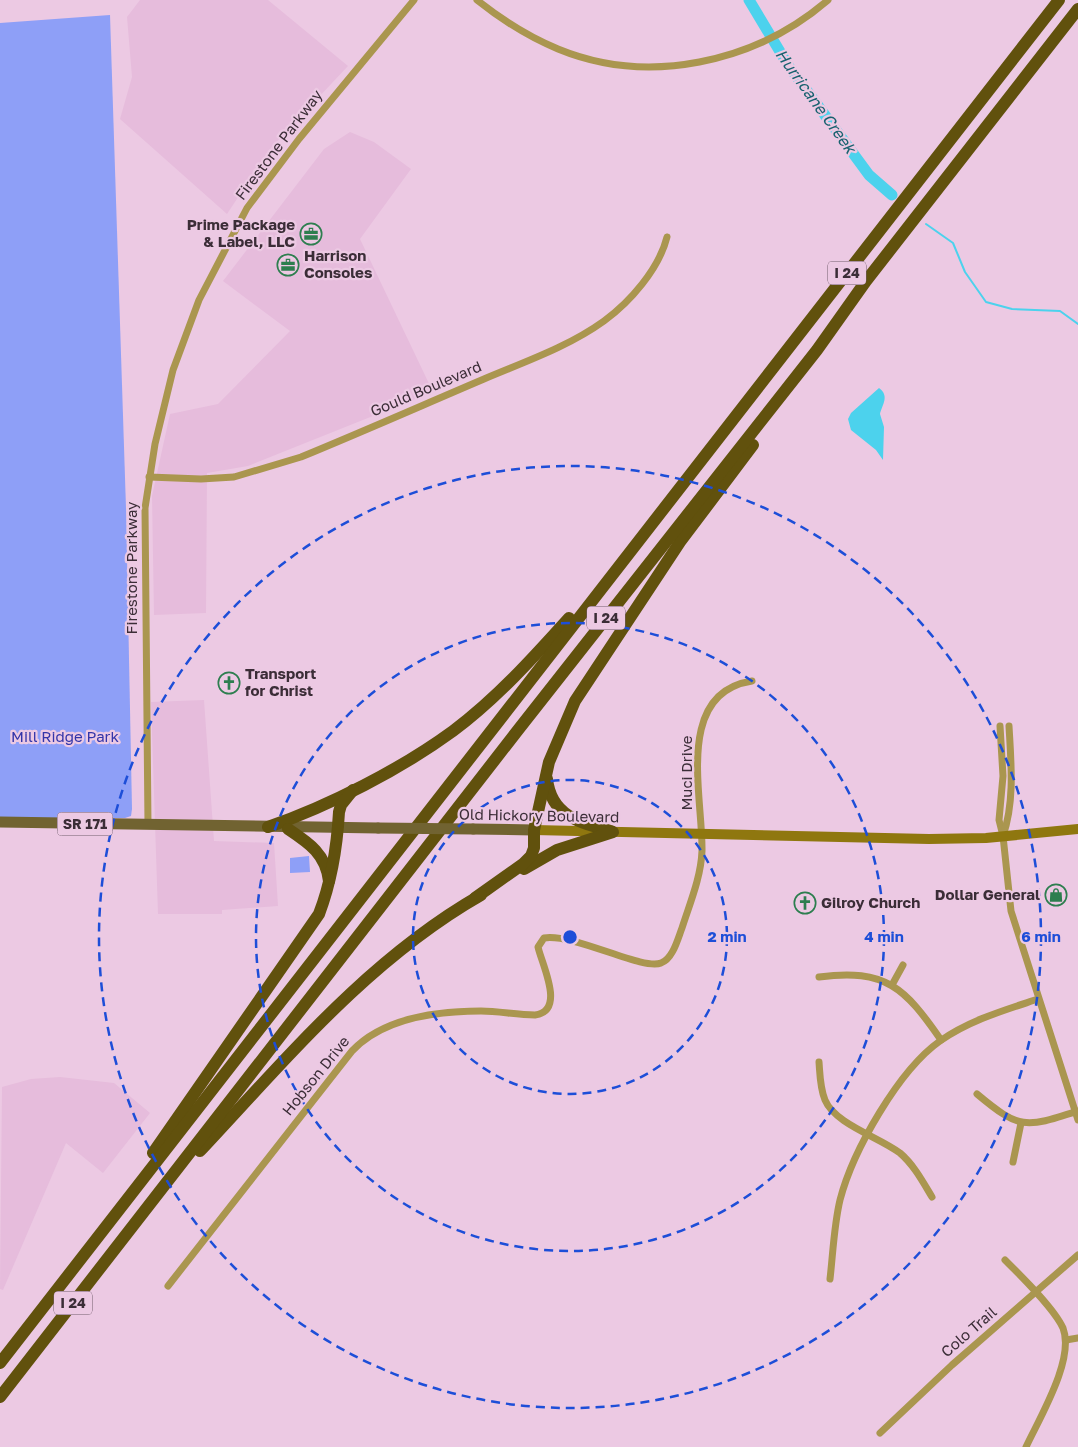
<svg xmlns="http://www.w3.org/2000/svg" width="1078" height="1447" viewBox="0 0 1078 1447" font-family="'Golos Text',sans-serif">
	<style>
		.built { fill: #e6bcdc }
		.green { fill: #8e9ff7 }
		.water { fill: #4cd2ed }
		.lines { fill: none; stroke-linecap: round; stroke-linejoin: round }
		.stream { stroke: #4cd2ed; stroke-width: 2 }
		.river { stroke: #4cd2ed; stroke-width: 11 }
		.minor { stroke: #aa964f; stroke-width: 7 }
		.secondary { stroke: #8f770f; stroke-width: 10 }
		.primary { stroke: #716331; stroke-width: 11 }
		.motorway { stroke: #61510d; stroke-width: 12 }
		.primary-bridge { stroke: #716331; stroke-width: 11 }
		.ring { fill: none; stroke: #1d4ed8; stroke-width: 2.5; stroke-dasharray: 9 6 }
		.labels { text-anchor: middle; stroke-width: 4.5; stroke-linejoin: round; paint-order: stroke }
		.shield { fill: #ecc9e3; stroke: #705c6b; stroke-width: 1 }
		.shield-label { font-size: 14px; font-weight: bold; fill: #3b2d37 }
		.street-label { font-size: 15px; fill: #3b2d37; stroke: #ecc9e3 }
		.poi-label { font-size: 15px; font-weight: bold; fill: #3b2d37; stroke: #ecc9e3; text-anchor: start }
		.park-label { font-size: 15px; fill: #3335a9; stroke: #ecc9e3 }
		.water-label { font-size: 16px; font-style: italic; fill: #18616f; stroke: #ecc9e3 }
		.centre { fill: #1d4ed8; stroke: #ecc9e3; stroke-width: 2.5 }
		.ring-label { font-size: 15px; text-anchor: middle; font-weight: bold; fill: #1d4ed8; stroke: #ecc9e3; stroke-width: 4.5; stroke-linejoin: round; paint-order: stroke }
	</style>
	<rect width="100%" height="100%" fill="#ecc9e3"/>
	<g class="built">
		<path d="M140 0H268L348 66 270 149 227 214 120 119 132 77 127 17Z"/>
		<path d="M350 132 374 142 411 169 360 239 433 392 248 466 207 473 206 613 154 615 152 496 170 414 218 404 290 331 223 281 324 149Z"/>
		<path d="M204 700 214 841 274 843 278 906 222 910V914H158L151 702Z"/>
		<path d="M60 1077 114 1083 150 1113 103 1173 66 1143 3 1290 0 1289 2 1087 31 1079Z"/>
	</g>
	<g class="green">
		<path d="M110 15 126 508 132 809 131 816 125 818H0V23Z"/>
		<path d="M309 856 310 872 290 873V858Z"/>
	</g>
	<path class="water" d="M879 388C890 396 882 405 880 414L884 427 883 460 876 450 851 430 848 419 851 413Z"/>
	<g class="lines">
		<path class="stream" d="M926 224 953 243 965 272 986 302 1012 309 1060 311 1078 324"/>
		<path class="river" d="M749 0 788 65 869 175 892 195"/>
		<g class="minor">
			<path d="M477 0C502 20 529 37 558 49 648 86 755 63 828 0"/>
			<path d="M149 477 201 479 234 477 301 457C362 432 423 405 484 379 524 362 568 347 604 321 630 302 659 269 667 237"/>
			<path d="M1000 726 1003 776 999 820 1003 836 1011 911 1078 1120"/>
			<path d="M148 825 145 508 155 444 173 370 199 300 247 208 299 139 414 0"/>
			<path d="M1003 836C1015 801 1011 762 1009 726"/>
			<path d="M819 977C886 968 905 988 941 1040"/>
			<path d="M892 985 903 965"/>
			<path d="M819 1062C820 1075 820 1088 825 1100 835 1124 879 1137 900 1153 914 1165 923 1182 932 1197"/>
			<path d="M977 1094C1020 1130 1025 1128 1078 1111"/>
			<path d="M1013 1162 1021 1123"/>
			<path d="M1005 1260C1021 1276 1054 1308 1063 1328 1075 1359 1040 1417 1026 1447"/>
			<path d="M830 1279C833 1253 834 1225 840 1200 853 1150 899 1070 940 1041 970 1020 1005 1010 1038 999"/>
			<path d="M168 1286 352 1051C383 1018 438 1011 481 1011 499 1011 517 1015 535 1015 566 1011 542 965 538 947L544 938C574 933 643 971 661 963 673 959 678 938 682 928 690 903 701 877 702 851 703 796 674 693 752 681"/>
			<path d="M1066 1340 1078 1338"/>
			<path d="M880 1433 952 1365 1078 1255"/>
		</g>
		<path class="secondary" d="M534 830 929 839 986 838 1078 829"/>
		<g class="primary">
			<path d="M0 822 378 828"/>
			<path d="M473 829 534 830"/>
		</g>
		<g class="motorway">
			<path d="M547 779C551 816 580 823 611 831"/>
			<path d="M268 827C329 806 401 769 453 731 496 699 533 658 569 618"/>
			<path d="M288 829C309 843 326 854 329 881"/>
			<path d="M524 869 557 850 613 832"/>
			<path d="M475 898 523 864 531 856 534 848V830L549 762 575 701 680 542 753 445"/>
			<path d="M200 1151C287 1058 369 959 481 895"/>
			<path d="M153 1153 319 914C332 880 337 848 339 812L341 805 353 790"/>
			<path d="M0 1363 1059 0"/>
			<path d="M0 1397 518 730 817 350 866 281 1078 9"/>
		</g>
		<path class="primary-bridge" d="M378 828 473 829"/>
	</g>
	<g class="ring">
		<circle cx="570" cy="937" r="157"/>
		<circle cx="570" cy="937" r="314"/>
		<circle cx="570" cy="937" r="471"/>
	</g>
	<defs>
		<g id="office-ring" transform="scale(1.125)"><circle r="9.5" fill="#ecc9e3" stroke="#2d7e4f" stroke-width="1.5"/><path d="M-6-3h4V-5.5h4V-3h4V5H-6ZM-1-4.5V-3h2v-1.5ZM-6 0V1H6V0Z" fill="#2d7e4f"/></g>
		<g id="church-ring" transform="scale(1.125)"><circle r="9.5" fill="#ecc9e3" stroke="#2d7e4f" stroke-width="1.5"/><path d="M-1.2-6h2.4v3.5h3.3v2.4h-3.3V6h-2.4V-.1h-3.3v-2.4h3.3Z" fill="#2d7e4f"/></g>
		<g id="shop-ring" transform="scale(1.125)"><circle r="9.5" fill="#ecc9e3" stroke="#2d7e4f" stroke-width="1.5"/><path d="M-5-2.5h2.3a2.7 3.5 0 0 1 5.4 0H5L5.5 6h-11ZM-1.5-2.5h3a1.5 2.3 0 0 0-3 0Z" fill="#2d7e4f"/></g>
	</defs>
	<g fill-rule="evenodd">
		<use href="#office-ring" x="311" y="234"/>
		<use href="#office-ring" x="288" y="265"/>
		<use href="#church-ring" x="229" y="683"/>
		<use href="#shop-ring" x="1056" y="895"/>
		<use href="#church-ring" x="805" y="903"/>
	</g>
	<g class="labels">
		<g class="shield">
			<rect x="828" y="261.5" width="38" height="23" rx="4"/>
			<rect x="587" y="606.5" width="38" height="23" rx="4"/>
			<rect x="57.5" y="812.5" width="55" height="23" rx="4"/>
			<rect x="54" y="1291.5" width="38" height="23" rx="4"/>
		</g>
		<g class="shield-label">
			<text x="847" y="278">I 24</text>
			<text x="606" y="623">I 24</text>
			<text x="85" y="829">SR 171</text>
			<text x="73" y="1308">I 24</text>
		</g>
		<g class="street-label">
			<text transform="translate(279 145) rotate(-53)" y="5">Firestone Parkway</text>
			<text transform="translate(426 389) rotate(-23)" y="5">Gould Boulevard</text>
			<text transform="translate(132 568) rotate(-90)" y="5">Firestone Parkway</text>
			<text transform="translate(687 773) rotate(-90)" y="5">Muci Drive</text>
			<text transform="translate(539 816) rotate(1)" y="5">Old Hickory Boulevard</text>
			<text transform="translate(316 1076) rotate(-51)" y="5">Hobson Drive</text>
			<text transform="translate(969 1332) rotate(-41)" y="5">Colo Trail</text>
		</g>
		<g class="poi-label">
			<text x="295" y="230" text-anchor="end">Prime Package<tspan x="295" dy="17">&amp; Label, LLC</tspan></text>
			<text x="304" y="261">Harrison<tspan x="304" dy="17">Consoles</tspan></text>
			<text x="245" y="679">Transport<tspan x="245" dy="17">for Christ</tspan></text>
			<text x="1040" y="900" text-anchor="end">Dollar General</text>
			<text x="821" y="908">Gilroy Church</text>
		</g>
		<g class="park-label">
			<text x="65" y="742">Mill Ridge Park</text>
		</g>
		<g class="water-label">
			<text transform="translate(816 101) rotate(54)" y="6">Hurricane Creek</text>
		</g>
	</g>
	<circle cx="570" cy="937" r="8" class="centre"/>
	<g class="ring-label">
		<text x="727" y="942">2 min</text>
		<text x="884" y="942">4 min</text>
		<text x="1041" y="942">6 min</text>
	</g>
</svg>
